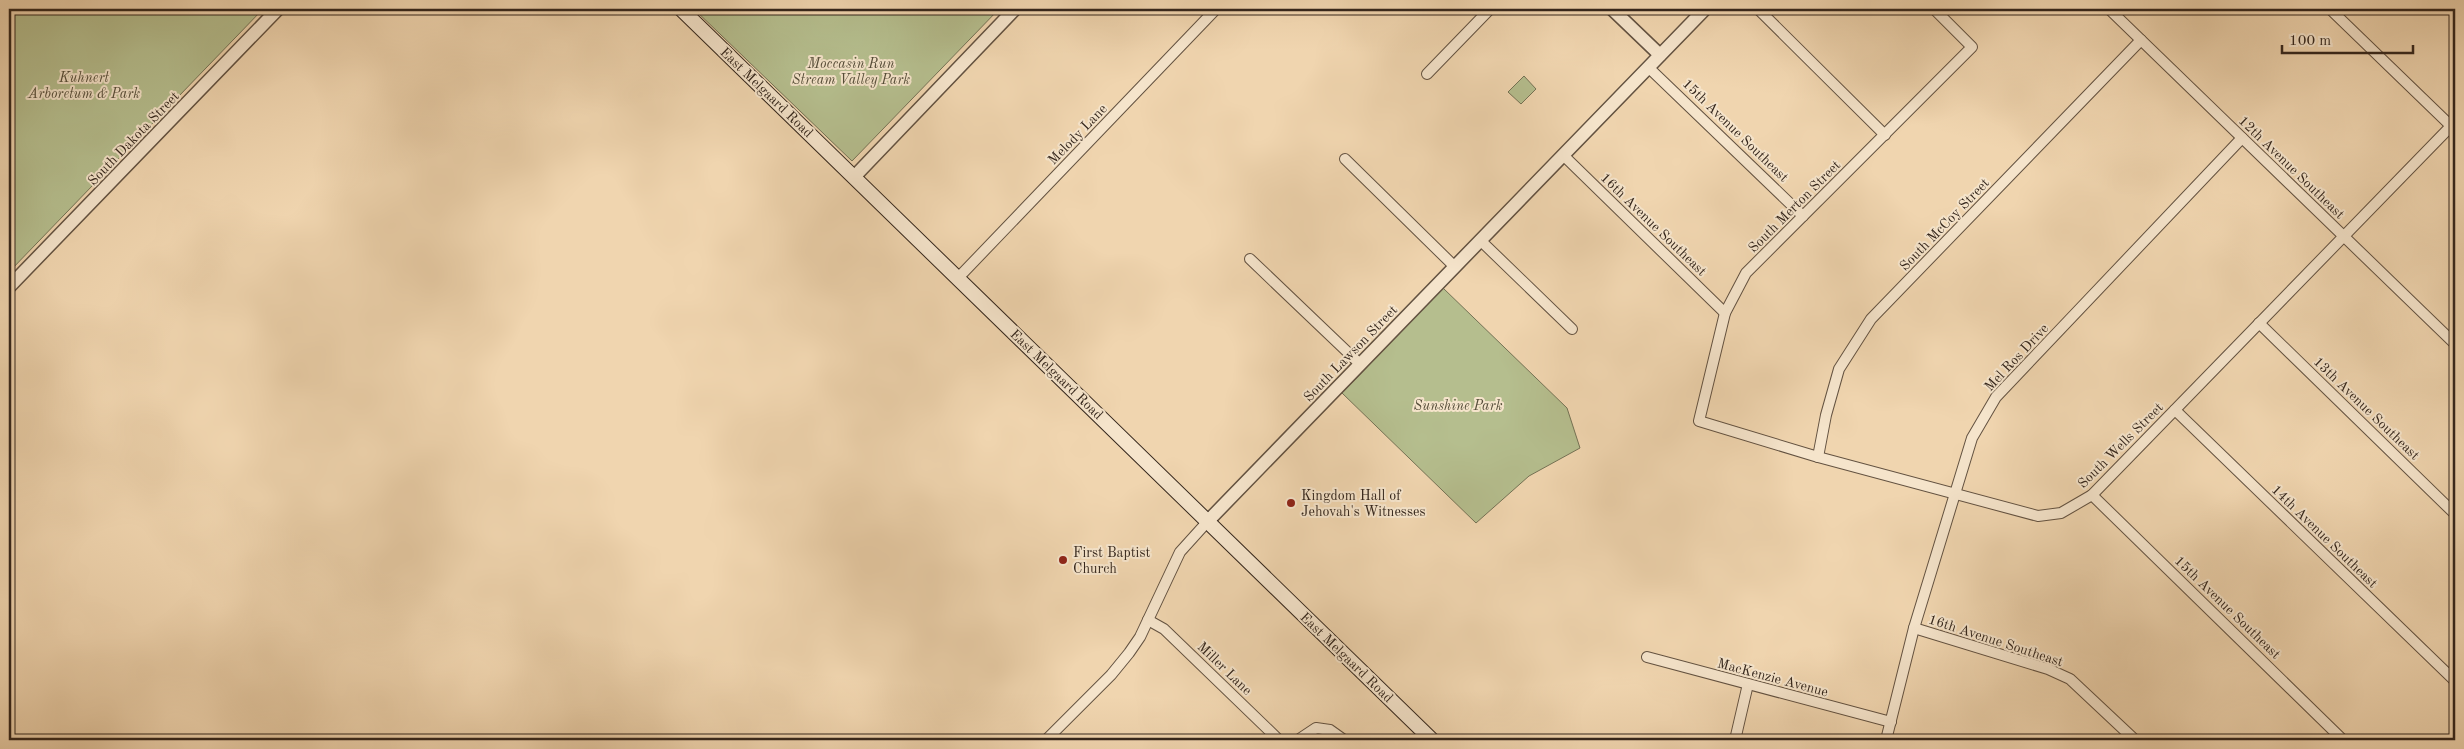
<svg xmlns="http://www.w3.org/2000/svg" width="2464" height="749" viewBox="0 0 2464 749" font-family="'Old Standard TT',serif">
	<style>
		.green { fill: #b5be8e; stroke: #747255 }
		.lines { fill: none; stroke-linecap: round; stroke-linejoin: round }
		.minor-casing { stroke: #635241; stroke-width: 12 }
		.tertiary-casing { stroke: #635241; stroke-width: 15 }
		.secondary-casing { stroke: #34261c; stroke-width: 16 }
		.minor { stroke: #f5e4cb; stroke-width: 10 }
		.tertiary { stroke: #f5e4cb; stroke-width: 12 }
		.secondary { stroke: #f5e4cb; stroke-width: 14 }
		.poi-dot { fill: #8f2418; stroke: #f5e4cb; stroke-width: 2 }
		.labels { text-anchor: middle; stroke-width: 4; stroke-linejoin: round; paint-order: stroke }
		.park-label { font-size: 14px; font-style: italic; fill: #544c38; stroke: #f5e4cb }
		.street-label { font-size: 14px; fill: #34261c; stroke: #f5e4cb }
		.poi-label { font-size: 14px; fill: #34261c; stroke: #f5e4cb; text-anchor: start }
	</style>
	<rect width="100%" height="100%" fill="#f0d5af"/>
	<filter id="stains"><feTurbulence type="fractalNoise" baseFrequency=".004" numOctaves="4"/><feColorMatrix values="0 0 0 0 .2 0 0 0 0 .09 0 0 0 0 .02 0 0 0 .5 -.17"/></filter>
	<radialGradient id="worn" r=".72"><stop offset=".6" stop-color="#630" stop-opacity="0"/><stop offset="1" stop-color="#630" stop-opacity=".3"/></radialGradient>
	<g class="green">
		<path d="M9 9H263L9 272Z"/>
		<path d="M694 9H999L852 161Z"/>
		<path d="M1524 76 1536 89 1521 104 1508 92Z"/>
		<path d="M1443 288 1567 408 1580 448 1529 476 1476 523 1342 393Z"/>
	</g>
	<g class="lines">
		<g class="minor-casing">
			<g id="minor">
				<path d="M1758 9 1885 135"/>
				<path d="M1934 9 1972 47 1746 273 1725 313 1699 421 1818 457 2038 516 2061 513 2092 495 2455 122"/>
				<path d="M2109 9 2455 344"/>
				<path d="M2330 9 2451 126"/>
				<path d="M1648 67 1803 216"/>
				<path d="M1427 74 1490 9"/>
				<path d="M1563 155 1725 313"/>
				<path d="M1345 159 1454 266"/>
				<path d="M1480 240 1572 329"/>
				<path d="M1250 259 1360 364"/>
				<path d="M958 278 1216 9"/>
				<path d="M2259 323 2455 514"/>
				<path d="M2175 410 2455 681"/>
				<path d="M1818 457 1826 415 1839 369 1871 319 2141 40"/>
				<path d="M2092 495 2343 740"/>
				<path d="M1148 620 1164 629 1279 740"/>
				<path d="M1914 628 2048 669 2070 679 2135 740"/>
				<path d="M1647 657 1891 722"/>
				<path d="M1046 740 1111 675 1129 653 1140 637 1180 552 1208 521"/>
				<path d="M1298 740 1316 728 1330 730 1344 740"/>
				<path d="M1735 740 1748 684"/>
				<path d="M1886 740 1914 628 1972 438 1996 397 2242 138"/>
			</g>
		</g>
		<g class="tertiary-casing">
			<g id="tertiary">
				<path d="M1612 9 1660 55"/>
				<path d="M854 177 1015 9"/>
				<path d="M9 287 278 9"/>
				<path d="M1208 521 1705 9"/>
			</g>
		</g>
		<g class="secondary-casing">
			<path id="secondary" d="M681 9 1432 740"/>
		</g>
		<use href="#minor" class="minor"/>
		<use href="#tertiary" class="tertiary"/>
		<use href="#secondary" class="secondary"/>
	</g>
	<g class="poi-dot">
		<circle cx="1291" cy="503" r="5"/>
		<circle cx="1063" cy="560" r="5"/>
	</g>
	<g class="labels">
		<g class="park-label">
			<text x="851" y="68">Moccasin Run<tspan x="851" dy="16">Stream Valley Park</tspan></text>
			<text x="84" y="82">Kuhnert<tspan x="84" dy="16">Arboretum &amp; Park</tspan></text>
			<text x="1458" y="410">Sunshine Park</text>
		</g>
		<g class="street-label">
			<text transform="translate(767 92) rotate(44)" y="5">East Melgaard Road</text>
			<text transform="translate(1736 130) rotate(44)" y="5">15th Avenue Southeast</text>
			<text transform="translate(1077 134) rotate(-46)" y="5">Melody Lane</text>
			<text transform="translate(133 138) rotate(-46)" y="5">South Dakota Street</text>
			<text transform="translate(2292 167) rotate(44)" y="5">12th Avenue Southeast</text>
			<text transform="translate(1794 206) rotate(-45)" y="5">South Merton Street</text>
			<text transform="translate(1654 224) rotate(44)" y="5">16th Avenue Southeast</text>
			<text transform="translate(1944 224) rotate(-46)" y="5">South McCoy Street</text>
			<text transform="translate(1350 353) rotate(-46)" y="5">South Lawson Street</text>
			<text transform="translate(2016 357) rotate(-47)" y="5">Mel Ros Drive</text>
			<text transform="translate(1057 374) rotate(44)" y="5">East Melgaard Road</text>
			<text transform="translate(2367 408) rotate(44)" y="5">13th Avenue Southeast</text>
			<text transform="translate(2120 445) rotate(-45)" y="5">South Wells Street</text>
			<text transform="translate(2325 536) rotate(44)" y="5">14th Avenue Southeast</text>
			<text transform="translate(2228 607) rotate(44)" y="5">15th Avenue Southeast</text>
			<text transform="translate(1996 640) rotate(18)" y="5">16th Avenue Southeast</text>
			<text transform="translate(1347 657) rotate(44)" y="5">East Melgaard Road</text>
			<text transform="translate(1225 668) rotate(44)" y="5">Miller Lane</text>
			<text transform="translate(1773 677) rotate(15)" y="5">MacKenzie Avenue</text>
		</g>
		<g class="poi-label">
			<text x="1301" y="500">Kingdom Hall of<tspan x="1301" dy="16">Jehovah's Witnesses</tspan></text>
			<text x="1073" y="557">First Baptist<tspan x="1073" dy="16">Church</tspan></text>
		</g>
	</g>
	<rect width="2464" height="749" fill="none" stroke="#f0d5af" stroke-width="30"/>
	<rect x="10" y="10" width="2444" height="729" fill="none" stroke="#34261c" stroke-width="2.5"/>
	<rect x="15" y="15" width="2434" height="719" fill="none" stroke="#34261c"/>
	<path d="M2282 45v8h131v-8" fill="none" stroke="#34261c" stroke-width="2.5"/>
	<text x="2289" y="45" font-size="15" fill="#34261c" stroke="#f5e4cb" stroke-width="4" paint-order="stroke">100 m</text>
	<rect width="100%" height="100%" filter="url(#stains)"/>
	<rect width="100%" height="100%" fill="url(#worn)"/>
</svg>
